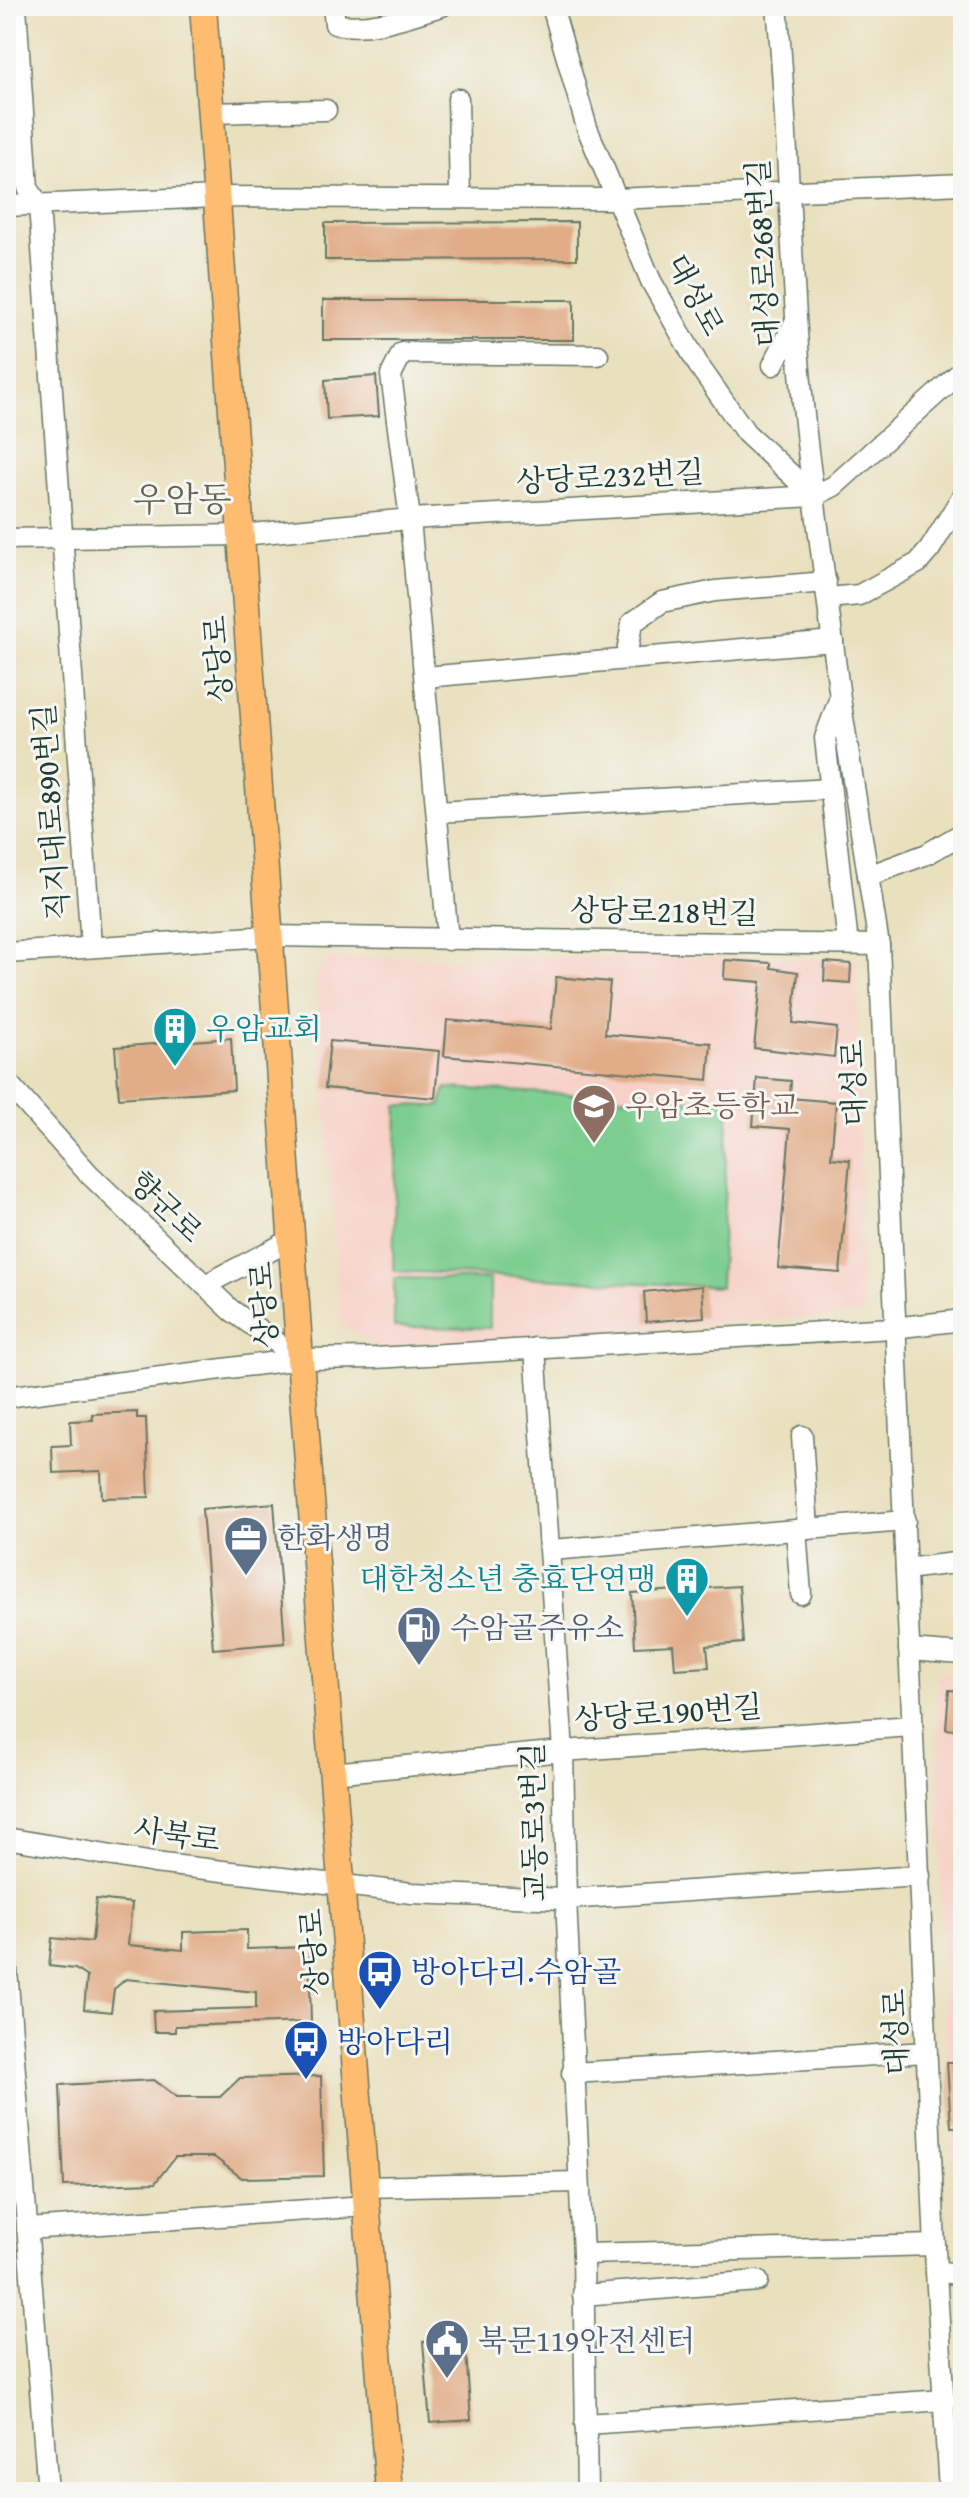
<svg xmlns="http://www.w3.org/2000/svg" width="969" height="2498" viewBox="0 0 969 2498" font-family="'Gentium Book Plus','Noto Serif KR',serif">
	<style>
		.built { fill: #f7d1c7 }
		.green { fill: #7ccd8f; stroke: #4e8562; stroke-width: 2 }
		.building { fill: #e1ac87 }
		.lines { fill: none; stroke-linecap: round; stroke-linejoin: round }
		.minor-casing { stroke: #667664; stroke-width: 23 }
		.major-casing { stroke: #667664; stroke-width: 29 }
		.minor { stroke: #fff; stroke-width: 20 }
		.major { stroke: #febc70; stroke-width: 26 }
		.labels { text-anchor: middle; stroke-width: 6; stroke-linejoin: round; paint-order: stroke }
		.street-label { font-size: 30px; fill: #1f3d34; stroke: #f6f6f2 }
		.culture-label { font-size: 30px; fill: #0d838f; stroke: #f6f6f2; text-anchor: start }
		.education-label { font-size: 30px; fill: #785e54; stroke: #f6f6f2; text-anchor: start }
		.service-label { font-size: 30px; fill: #4e5e75; stroke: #f6f6f2; text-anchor: start }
		.transit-label { font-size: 30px; fill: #164399; stroke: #f6f6f2; text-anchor: start }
		.quarter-label { font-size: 34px; fill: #636451; stroke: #f6f6f2 }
	</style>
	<rect width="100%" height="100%" fill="#f6f6f2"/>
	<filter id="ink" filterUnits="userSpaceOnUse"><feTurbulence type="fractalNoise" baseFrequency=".0125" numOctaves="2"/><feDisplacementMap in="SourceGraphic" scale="16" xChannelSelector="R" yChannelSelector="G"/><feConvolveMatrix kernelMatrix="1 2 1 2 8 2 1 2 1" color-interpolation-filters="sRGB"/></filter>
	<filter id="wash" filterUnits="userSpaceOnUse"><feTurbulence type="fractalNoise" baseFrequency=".006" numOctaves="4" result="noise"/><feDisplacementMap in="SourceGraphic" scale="32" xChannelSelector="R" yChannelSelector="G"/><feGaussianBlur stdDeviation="1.8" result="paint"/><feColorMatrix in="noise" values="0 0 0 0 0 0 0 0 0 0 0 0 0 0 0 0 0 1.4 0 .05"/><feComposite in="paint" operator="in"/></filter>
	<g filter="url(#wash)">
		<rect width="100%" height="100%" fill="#e9e0be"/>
		<g class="built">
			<path d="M705 957 857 959 862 1314 565 1334 386 1352 341 1324 315 975 329 958Z"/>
			<path d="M936 1672 963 1674V2257L959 2256 943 1993Z"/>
		</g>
		<g class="green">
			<path d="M446 1088 729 1102 720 1287 393 1271 397 1105 440 1106Z"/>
			<path d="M394 1278 490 1279V1328L394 1327Z"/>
		</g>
		<g id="blocks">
			<g class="building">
				<path d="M577 222V259L325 260V223Z"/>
				<rect x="323" y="300" width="251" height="40"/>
				<path d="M376 376 379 416 327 419 325 380Z"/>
				<path d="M725 960 771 963V968L798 972 793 1023 837 1028 834 1057 754 1048 761 982 724 979Z"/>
				<path d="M825 962 851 964 850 983 824 981Z"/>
				<path d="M556 977 610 982 605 1034 711 1043 708 1080 444 1056 447 1020 551 1029Z"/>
				<path d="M231 1038 234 1090 119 1098 115 1047Z"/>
				<path d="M330 1041 439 1051 435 1098 325 1088Z"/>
				<path d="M757 1078 791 1081 790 1098 836 1102 831 1158 850 1160 840 1273 778 1268 790 1129 753 1126Z"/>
				<path d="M702 1286 704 1317 646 1322 644 1292Z"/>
				<path d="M137 1412V1418H146L149 1497 102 1498 101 1471 53 1473 52 1446 71 1445 70 1421 93 1420 92 1414Z"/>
				<path d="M274 1503 285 1643 213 1649 202 1509Z"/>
				<path d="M739 1586 743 1643 707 1646 709 1667 675 1669 673 1645 635 1647 632 1593Z"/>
				<path d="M949 1690 963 1691V1731L946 1729Z"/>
				<path d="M96 1899 132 1903 128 1945 183 1950V1932L247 1930V1949L309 1947 311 2022 175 2026V2032H154L153 2011 256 2008V1992L126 1979 114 1989 111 2012 84 2009 87 1977 75 1969 49 1966 52 1938 92 1942Z"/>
				<path d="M947 2062H962L963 2127H951Z"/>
				<path d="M321 2076 324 2176 242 2178 214 2157H175L155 2183 64 2186 60 2085 154 2080 177 2097H220L240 2078Z"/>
				<path d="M465 2338 471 2420 430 2423 423 2342Z"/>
			</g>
		</g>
	</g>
	<g filter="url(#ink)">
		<use href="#blocks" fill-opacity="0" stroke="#667664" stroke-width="2"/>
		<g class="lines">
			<g class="minor-casing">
				<g id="minor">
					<path d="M16 6 28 188 39 205 91 946"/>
					<path d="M333 6 335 24C372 31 407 16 442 6"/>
					<path d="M552 6 587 128 651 281 699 366 746 433 814 496 840 698 879 945 936 2271 949 2492"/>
					<path d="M777 6C792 169 790 333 814 496"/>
					<path d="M458 99 460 198"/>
					<path d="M211 113 326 110"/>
					<path d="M6 206 217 197 615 199 963 184"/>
					<path d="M773 365 795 322"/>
					<path d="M6 539 241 535 410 519 814 496 834 486 963 370"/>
					<path d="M828 598 859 595 918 563 930 549 963 495"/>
					<path d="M626 659 632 623 662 602 715 591 826 582"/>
					<path d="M425 677 833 641"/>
					<path d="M839 700 825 738 848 944"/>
					<path d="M437 812 830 789"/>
					<path d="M868 876 927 854 963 833"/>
					<path d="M448 940 410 519 391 375 402 353 598 355"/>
					<path d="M6 953 269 936 879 945"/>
					<path d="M6 1081 88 1173 231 1310 300 1359"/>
					<path d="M205 1285 291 1240"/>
					<path d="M535 1348 563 1751 566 1899 583 2254 587 2492"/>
					<path d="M6 1397 300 1359 375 1358 893 1328 963 1320"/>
					<path d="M802 1436 808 1529"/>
					<path d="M796 1530 801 1594"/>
					<path d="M551 1550 905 1521"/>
					<path d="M906 1569 963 1562"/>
					<path d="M909 1650 963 1654"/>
					<path d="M332 1773 563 1751 912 1726"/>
					<path d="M6 1838 154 1863 412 1893 566 1899 920 1876"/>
					<path d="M6 1957 48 2492"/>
					<path d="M572 2073 927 2052"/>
					<path d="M365 2187 579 2182"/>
					<path d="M27 2229 366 2206"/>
					<path d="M583 2254 935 2245"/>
					<path d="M936 2271 963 2275"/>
					<path d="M583 2295 758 2281"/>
					<path d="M585 2424 945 2400"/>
				</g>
			</g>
			<g class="major-casing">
				<path id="major" d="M203 6 300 1359 389 2492"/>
			</g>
			<use href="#minor" class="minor"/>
			<use href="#major" class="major"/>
		</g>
	</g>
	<defs>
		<g id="building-pin" transform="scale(2.3)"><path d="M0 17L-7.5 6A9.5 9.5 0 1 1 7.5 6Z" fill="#0f9aa8" stroke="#f6f6f2"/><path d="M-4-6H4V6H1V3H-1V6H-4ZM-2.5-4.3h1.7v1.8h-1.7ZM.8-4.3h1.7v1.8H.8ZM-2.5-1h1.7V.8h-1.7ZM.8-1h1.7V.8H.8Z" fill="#fff"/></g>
		<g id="school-pin" transform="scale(2.3)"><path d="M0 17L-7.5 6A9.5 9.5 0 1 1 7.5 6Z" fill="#8d6e63" stroke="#f6f6f2"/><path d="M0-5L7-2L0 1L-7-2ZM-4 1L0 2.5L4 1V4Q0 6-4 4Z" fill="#fff"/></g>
		<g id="office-pin" transform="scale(2.3)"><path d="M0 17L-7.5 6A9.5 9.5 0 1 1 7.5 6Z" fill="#5c6f8a" stroke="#f6f6f2"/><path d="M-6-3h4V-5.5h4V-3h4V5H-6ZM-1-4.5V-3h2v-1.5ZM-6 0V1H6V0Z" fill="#fff"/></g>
		<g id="fuel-pin" transform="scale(2.3)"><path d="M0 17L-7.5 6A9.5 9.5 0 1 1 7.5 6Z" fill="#5c6f8a" stroke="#f6f6f2"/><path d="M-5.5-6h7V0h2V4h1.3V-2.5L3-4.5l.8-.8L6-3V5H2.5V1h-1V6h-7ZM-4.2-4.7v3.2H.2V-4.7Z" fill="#fff"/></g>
		<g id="bus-pin" transform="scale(2.3)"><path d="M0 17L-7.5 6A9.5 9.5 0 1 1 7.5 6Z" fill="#1a4fb4" stroke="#f6f6f2"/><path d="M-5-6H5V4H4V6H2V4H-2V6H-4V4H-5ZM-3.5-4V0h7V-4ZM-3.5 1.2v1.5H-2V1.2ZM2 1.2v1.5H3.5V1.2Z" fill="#fff"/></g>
		<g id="civic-pin" transform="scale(2.3)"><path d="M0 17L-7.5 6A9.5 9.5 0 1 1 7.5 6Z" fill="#5c6f8a" stroke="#f6f6f2"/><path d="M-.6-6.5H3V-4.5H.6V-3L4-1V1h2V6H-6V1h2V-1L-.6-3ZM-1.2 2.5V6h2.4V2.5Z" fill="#fff"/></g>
	</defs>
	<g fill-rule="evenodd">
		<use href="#building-pin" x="175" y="1029"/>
		<use href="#school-pin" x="594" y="1106"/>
		<use href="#office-pin" x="246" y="1538"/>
		<use href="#building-pin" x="687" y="1579"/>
		<use href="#fuel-pin" x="419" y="1628"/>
		<use href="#bus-pin" x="380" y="1972"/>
		<use href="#bus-pin" x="306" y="2042"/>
		<use href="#civic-pin" x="447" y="2341"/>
	</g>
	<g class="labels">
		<g class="street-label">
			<text transform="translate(763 253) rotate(-93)" y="10">대성로268번길</text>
			<text transform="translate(695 295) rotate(62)" y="10">대성로</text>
			<text transform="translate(610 477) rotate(-3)" y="10">상당로232번길</text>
			<text transform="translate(218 659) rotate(-94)" y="10">상당로</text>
			<text transform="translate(51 812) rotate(-94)" y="10">직지대로890번길</text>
			<text transform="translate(664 912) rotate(1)" y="10">상당로218번길</text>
			<text transform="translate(854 1083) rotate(-92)" y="10">대성로</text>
			<text transform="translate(166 1207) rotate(44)" y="10">향군로</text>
			<text transform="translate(264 1305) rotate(-94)" y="10">상당로</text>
			<text transform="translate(668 1713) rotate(-4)" y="10">상당로190번길</text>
			<text transform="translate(534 1822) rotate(-91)" y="10">교동로3번길</text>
			<text transform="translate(177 1835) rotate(8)" y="10">사북로</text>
			<text transform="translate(314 1952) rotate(-94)" y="10">상당로</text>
			<text transform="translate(896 2032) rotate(-92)" y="10">대성로</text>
		</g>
		<g class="culture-label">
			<text x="206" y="1039">우암교회</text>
			<text x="656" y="1589" text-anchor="end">대한청소년 충효단연맹</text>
		</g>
		<g class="education-label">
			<text x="625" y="1116">우암초등학교</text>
		</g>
		<g class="service-label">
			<text x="277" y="1548">한화생명</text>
			<text x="450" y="1638">수암골주유소</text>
			<text x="478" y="2351">북문119안전센터</text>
		</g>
		<g class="transit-label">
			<text x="411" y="1982">방아다리.수암골</text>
			<text x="337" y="2052">방아다리</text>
		</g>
		<g class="quarter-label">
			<text x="182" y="511">우암동</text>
		</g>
	</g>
	<rect width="969" height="2498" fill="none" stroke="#f6f6f2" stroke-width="32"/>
</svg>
